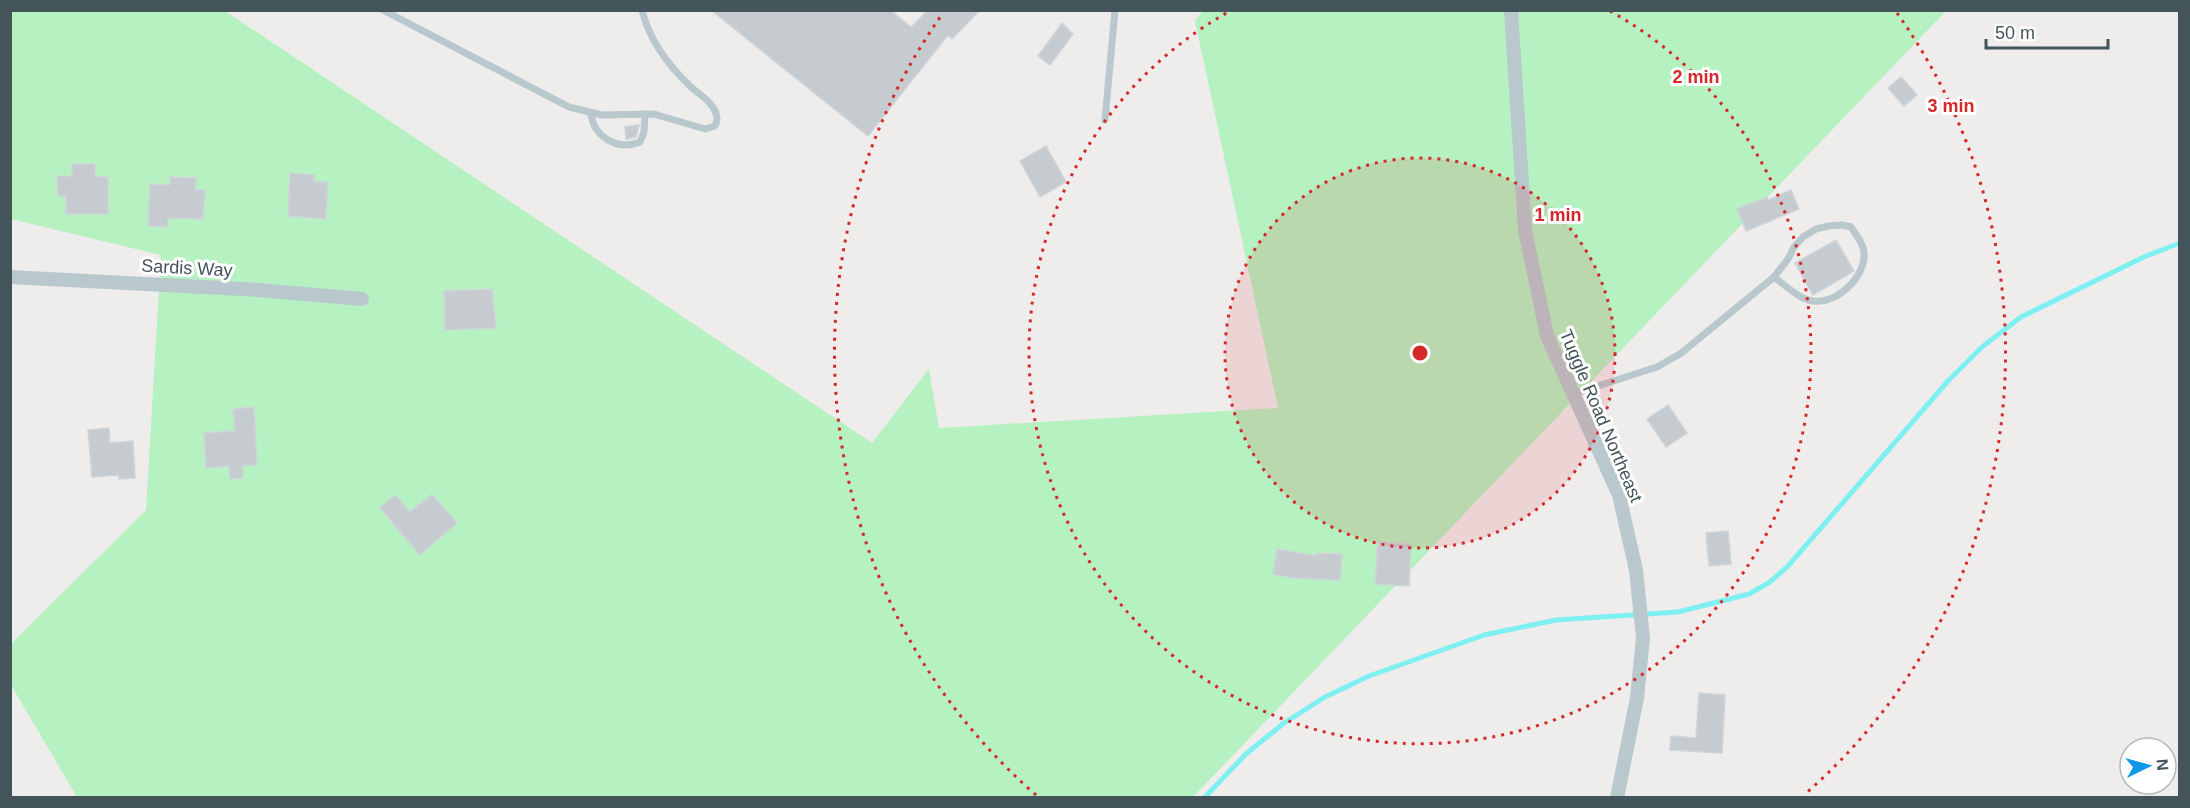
<svg xmlns="http://www.w3.org/2000/svg" width="2190" height="808" viewBox="0 0 2190 808" font-family="Arial,sans-serif">
	<style>
		.green { fill: #b5f1c1 }
		.lines { fill: none; stroke-linecap: round; stroke-linejoin: round }
		.stream { stroke: #7ff0f1; stroke-width: 5 }
		.building { fill: #c5cbcf; stroke: #cfd4d8; stroke-width: 1.5 }
		.lane { stroke: #b9c8cd; stroke-width: 7 }
		.street { stroke: #b9c8cd; stroke-width: 14 }
		.ring { fill: none; stroke: #d62828; stroke-width: 3; stroke-dasharray: 3 6 }
		.labels { text-anchor: middle; stroke-width: 6; stroke-linejoin: round; paint-order: stroke }
		.street-label { font-size: 18px; fill: #43545a; stroke: #fff }
		.centre { fill: #d62828; stroke: #fff; stroke-width: 3 }
		.ring-label { font-size: 18px; text-anchor: middle; font-weight: bold; fill: #d62828; stroke: #fff; stroke-width: 6; stroke-linejoin: round; paint-order: stroke }
	</style>
	<rect width="100%" height="100%" fill="#efecec"/>
	<path class="green" d="M11 11H225L872 443 929 369 939 428 1278 408 1195 21 1203 11H1946L1193 797H77L11 685V644L146 510 161 255 11 219Z"/>
	<g class="lines">
		<path class="stream" d="M1204 798 1246 754 1284 723 1325 697 1369 676 1484 635 1556 620 1678 612 1749 594 1770 582 1788 566 1948 381 1982 347 2021 317 2146 256 2180 243"/>
	</g>
	<g class="building">
		<path d="M711 10H890L911 27 928 10H980L952 39 948 35 868 136Z"/>
		<path d="M1062 23 1073 34 1050 65 1038 56Z"/>
		<path d="M1901 77 1917 95 1904 106 1888 88Z"/>
		<path d="M639 125 636 137 626 139 625 127Z"/>
		<path d="M1046 146 1066 182 1040 197 1020 161Z"/>
		<path d="M72 164H95V177H108V214H66V196H58L57 176H72Z"/>
		<path d="M290 173 315 175 314 182H328L326 219 288 216Z"/>
		<path d="M170 177 196 178 195 190H205L203 219 168 218V227L148 226 150 184 170 185Z"/>
		<path d="M1791 190 1799 209 1746 231 1737 209 1767 197 1768 200Z"/>
		<path d="M1836 240 1854 271 1813 295 1795 263Z"/>
		<path d="M492 289 496 328 445 330 444 291Z"/>
		<path d="M1668 405 1687 433 1666 447 1647 419Z"/>
		<path d="M254 407 257 465 242 466 243 478 230 479 229 466 206 468 204 433 235 431 233 409Z"/>
		<path d="M109 428 110 443 133 441 135 478 119 479V475L92 477 88 430Z"/>
		<path d="M432 494 457 523 420 555 380 508 395 495 410 512Z"/>
		<path d="M1728 531 1731 564 1709 566 1706 533Z"/>
		<path d="M1378 542 1411 544 1409 586 1375 584Z"/>
		<path d="M1277 549 1316 556 1317 553 1342 554 1340 580 1293 578 1273 574Z"/>
		<path d="M1699 693 1725 695 1722 753 1670 750 1671 736 1696 738Z"/>
	</g>
	<g class="lines">
		<g class="lane">
			<path d="M383 10 569 107 602 115 654 114 705 129 715 126C718 120 718 115 714 109 709 99 698 94 690 86 669 66 649 39 642 10"/>
			<path d="M591 113C593 137 618 151 640 142L644 132 645 114"/>
			<path d="M1105 120 1115 10"/>
			<path d="M1573 394 1657 367 1680 354 1774 277 1788 259 1794 247 1803 237 1816 229 1829 226 1842 225 1851 227C1856 235 1863 242 1864 252 1867 275 1837 305 1813 301 1799 299 1786 286 1774 277"/>
		</g>
		<g class="street">
			<path d="M1511 10 1525 230 1547 336 1619 495 1636 570 1643 638 1637 698 1617 798"/>
			<path d="M10 277 259 290 362 299"/>
		</g>
	</g>
	<circle cx="1420" cy="353" r="195" fill="#d62828" fill-opacity=".12"/>
	<g class="ring">
		<circle cx="1420" cy="353" r="195"/>
		<path d="M1610 11A391 391 0 1 1 1230 11"/>
		<path d="M1036 795A586 586 0 0 1 943 13M1897 13A586 586 0 0 1 1804 795"/>
	</g>
	<g class="labels">
		<g class="street-label">
			<text transform="translate(187 268) rotate(3)" y="6">Sardis Way</text>
			<text transform="translate(1601 416) rotate(67)" y="6">Tuggle Road Northeast</text>
		</g>
	</g>
	<circle cx="1420" cy="353" r="9" class="centre"/>
	<g class="ring-label">
		<text x="1696" y="83">2 min</text>
		<text x="1951" y="112">3 min</text>
		<text x="1558" y="221">1 min</text>
	</g>
	<rect width="2190" height="808" fill="none" stroke="#43545a" stroke-width="24"/>
	<g transform="translate(2148 766) rotate(85)"><circle r="28" fill="#ffffff" stroke="#b4bbbd" stroke-width="1.5"/>
	<path d="M0-4.5L10 22L0 15L-10 22Z" fill="#0d98e8"/>
	<text y="-9" font-size="16" font-weight="bold" text-anchor="middle" fill="#43545a">N</text>
	</g>
	<path d="M1986 39v9h122v-9" fill="none" stroke="#43545a" stroke-width="3"/>
	<text x="1995" y="39" font-size="18" fill="#43545a" stroke="#ffffff" stroke-width="4.5" paint-order="stroke">50 m</text>
</svg>
